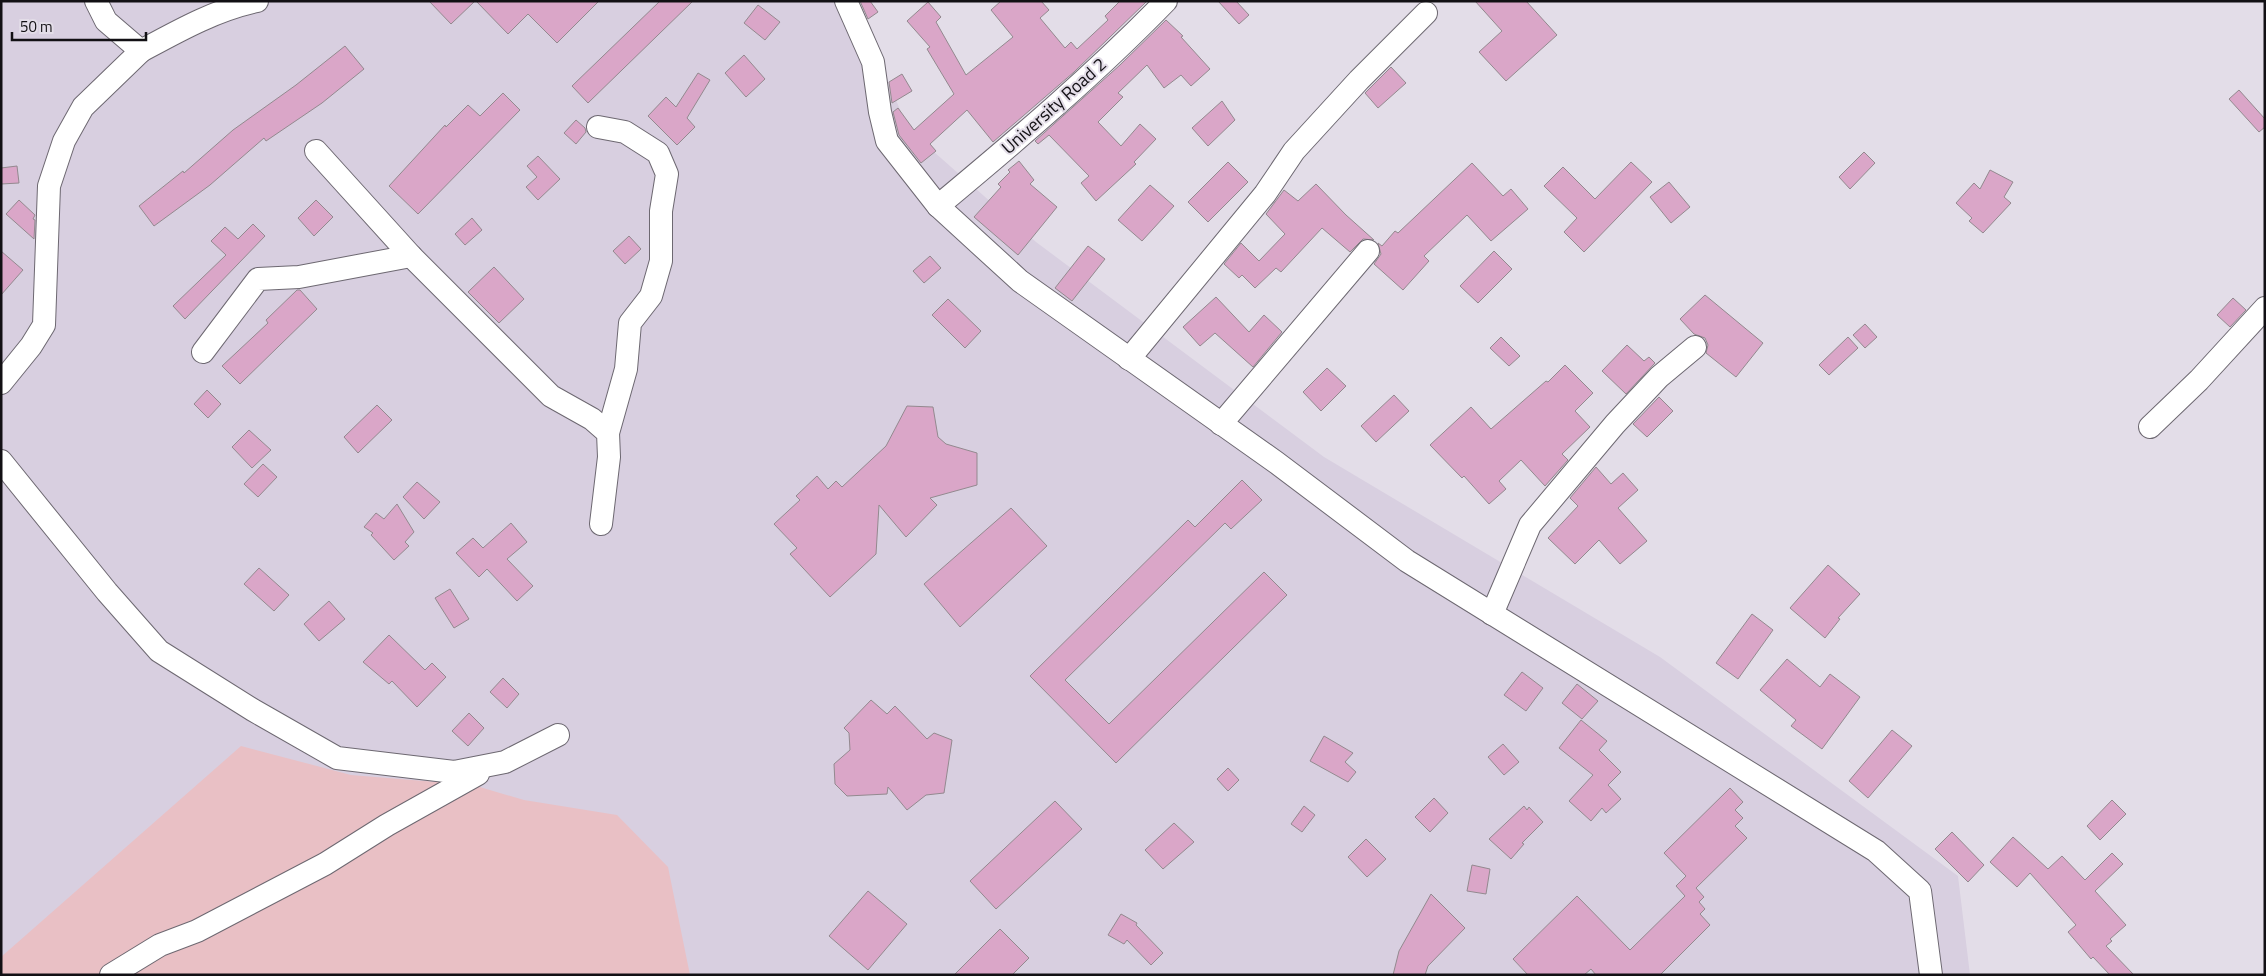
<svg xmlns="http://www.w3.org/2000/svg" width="2266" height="976" viewBox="0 0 2266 976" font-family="'Titillium Web',sans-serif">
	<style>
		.built { fill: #d8cfe0 }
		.green { fill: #e9c0c5 }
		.building { fill: #daa6c8; stroke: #93898f }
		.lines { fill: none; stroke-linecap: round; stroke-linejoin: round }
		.minor-casing { stroke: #6d6871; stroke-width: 24 }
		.minor { stroke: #fff; stroke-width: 22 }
		.labels { text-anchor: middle; stroke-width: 4; stroke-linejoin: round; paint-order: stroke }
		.street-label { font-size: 18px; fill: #121014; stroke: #e3dde8 }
	</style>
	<rect width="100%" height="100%" fill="#e3dde8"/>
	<path class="built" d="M1 1H855L908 129 1036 242 1324 457 1660 657 1958 876 1970 975H1Z"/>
	<path class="green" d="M241 746 351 775 473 785 524 800 617 815 668 867 690 975H1V957Z"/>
	<g class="building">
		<path d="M429 1H475L451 24Z"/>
		<path d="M476 1H599L557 43 528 14 508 34Z"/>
		<path d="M660 1H693L588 103 572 86Z"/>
		<path d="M860 1H870L878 12 868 19Z"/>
		<path d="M1001 1H1041L1049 10 1040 18 1065 48 1071 42 1077 49 1108 20 1105 16 1120 1H1147L1074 72 993 142 967 110 930 144 936 151 921 163 899 135 893 112 898 108 914 130 954 94 927 49 930 47 907 21 928 2 941 17 936 22 966 75 1013 37 991 10Z"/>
		<path d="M1218 1H1236L1249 15 1239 24Z"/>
		<path d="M1475 1H1526L1557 35 1506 81 1479 52 1502 31Z"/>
		<path d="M758 5 780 22 765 40 744 23Z"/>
		<path d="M1166 20 1183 36 1181 37 1210 69 1191 86 1181 75 1164 88 1147 65 1118 93 1123 97 1098 122 1121 146 1140 124 1156 139 1134 162 1136 164 1096 201 1081 183 1089 176 1049 135 1038 144 1035 141 1120 65Z"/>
		<path d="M345 46 364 69 322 103 266 141 264 138 210 185 154 226 139 206 183 171 184 173 233 130 296 85Z"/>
		<path d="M744 55 765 79 746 97 725 73Z"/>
		<path d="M1391 67 1406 83 1378 108 1365 93Z"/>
		<path d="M698 73 710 80 687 118 695 127 677 145 648 116 666 97 676 107Z"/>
		<path d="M902 74 912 91 892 103 889 82Z"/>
		<path d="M2239 90 2265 119V127L2259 132 2229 99Z"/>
		<path d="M503 93 520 110 418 214 389 186 445 125 446 127 468 105 480 116Z"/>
		<path d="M1222 101 1235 120 1208 146 1192 128Z"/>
		<path d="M576 120 585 128 586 132 576 144 564 133Z"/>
		<path d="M1864 152 1875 163 1850 189 1839 177Z"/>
		<path d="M538 156 560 179 538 200 526 187 537 177 527 166Z"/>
		<path d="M1019 161 1034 180 1030 184 1057 207 1018 255 974 217 1001 187 998 184 1010 172 1008 170Z"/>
		<path d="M1228 162 1248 182 1208 222 1188 202Z"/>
		<path d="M1631 162 1652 182 1584 252 1564 232 1577 218 1544 186 1563 167 1595 199Z"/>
		<path d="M1472 163 1503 196 1511 189 1528 209 1491 241 1467 215 1424 256 1429 261 1403 290 1374 264 1381 254 1378 243 1382 246 1395 231 1398 233Z"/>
		<path d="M17 166 19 183 1 184V168Z"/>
		<path d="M1990 170 2013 182 2004 197 2011 203 1983 233 1969 221 1972 218 1956 203 1974 183 1980 189Z"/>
		<path d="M1669 182 1690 207 1671 223 1650 197Z"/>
		<path d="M1316 184 1346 215 1374 240 1363 239 1350 252 1322 228 1281 272 1276 268 1255 288 1242 275 1239 278 1224 264 1241 243 1259 261 1285 234 1266 214 1284 190 1298 201Z"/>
		<path d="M1150 185 1174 206 1142 241 1118 220Z"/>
		<path d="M19 200 35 215 33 219 35 220 34 239 6 214Z"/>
		<path d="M316 200 333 217 314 236 298 218Z"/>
		<path d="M472 218 482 230 465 245 455 234Z"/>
		<path d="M253 224 265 236 185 319 173 306 226 255 211 241 225 227 238 239Z"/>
		<path d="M629 236 641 249 625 264 613 251Z"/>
		<path d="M1088 246 1105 259 1072 301 1055 288Z"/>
		<path d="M1 251 23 270 1 295Z"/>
		<path d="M1494 251 1512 269 1478 303 1460 286Z"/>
		<path d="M930 256 941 268 924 283 913 271Z"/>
		<path d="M494 267 524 299 499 323 468 292Z"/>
		<path d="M297 290H300L317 309 240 384 222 366 268 323 266 320Z"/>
		<path d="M1705 295 1763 343 1736 377 1706 353 1708 345 1705 338 1694 334 1680 319Z"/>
		<path d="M1216 297 1249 332 1264 315 1282 332 1253 367 1215 333 1200 346 1183 327Z"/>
		<path d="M2233 298 2246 310 2230 327 2217 315Z"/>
		<path d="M948 299 981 331 965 348 932 315Z"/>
		<path d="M1865 324 1877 337 1865 348 1853 335Z"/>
		<path d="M1501 337 1520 356 1509 366 1490 348Z"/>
		<path d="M1848 337 1858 348 1829 375 1819 365Z"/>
		<path d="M1627 345 1644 361 1649 357 1655 363 1626 394 1602 371Z"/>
		<path d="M1565 365 1593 393 1575 411 1590 427 1562 454 1568 460 1545 486 1521 460 1499 481 1506 489 1489 504 1464 476 1462 478 1430 445 1471 407 1491 429 1546 381 1548 382Z"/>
		<path d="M1327 368 1346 386 1321 411 1303 392Z"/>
		<path d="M207 390 221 404 208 418 194 404Z"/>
		<path d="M1394 395 1409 411 1376 442 1361 426Z"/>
		<path d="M1659 397 1673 411 1647 437 1633 424Z"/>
		<path d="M377 405 392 420 358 453 344 437Z"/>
		<path d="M907 406 933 407 938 437 946 444 977 453V485L930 498 937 505 906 537 879 505 876 554 830 597 790 554 797 548 774 524 800 500 796 496 817 476 828 489 836 481 842 487 886 446Z"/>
		<path d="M249 430 271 450 252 468 232 447Z"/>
		<path d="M263 464 277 477 258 497 244 484Z"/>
		<path d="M1596 467 1611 484 1623 473 1638 490 1618 508 1647 541 1620 564 1599 540 1575 564 1548 538 1578 506 1570 498Z"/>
		<path d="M1242 480 1262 500 1231 529 1225 523 1065 680 1109 724 1264 572 1287 595 1116 763 1030 676 1188 520 1195 527Z"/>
		<path d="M417 482 440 502 424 519 403 497Z"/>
		<path d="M397 504 414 532 405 542 409 546 394 560 371 535 373 533 364 527 376 513 384 519Z"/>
		<path d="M1011 508 1047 546 960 627 924 584Z"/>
		<path d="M511 523 527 542 507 559 533 586 517 601 487 569 479 577 456 553 473 538 483 548Z"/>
		<path d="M1828 565 1860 594 1838 618 1840 619 1825 638 1790 608Z"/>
		<path d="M259 568 289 595 274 611 244 584Z"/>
		<path d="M450 589 469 619 454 628 435 598Z"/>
		<path d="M329 601 345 619 319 641 304 624Z"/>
		<path d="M1752 614 1773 630 1738 679 1716 663Z"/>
		<path d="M389 635 425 670 432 663 446 677 417 707 392 681 389 684 363 662Z"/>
		<path d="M1787 659 1820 687 1830 674 1860 697 1822 749 1791 726 1796 720 1760 690Z"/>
		<path d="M1522 672 1543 688 1526 711 1504 695Z"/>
		<path d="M503 678 519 694 507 708 490 692Z"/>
		<path d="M1577 684 1598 701 1582 719 1562 703Z"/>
		<path d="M871 700 887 714 895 706 927 739 934 733 952 740 944 793 926 795 907 810 888 787 887 794 847 796 835 784 834 764 850 750 849 733 844 728Z"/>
		<path d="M469 713 484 728 468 746 452 731Z"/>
		<path d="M1581 720 1607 741 1599 750 1621 772 1608 785 1621 799 1606 813 1602 808 1591 821 1569 801 1593 775 1559 748Z"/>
		<path d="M1892 730 1912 746 1868 798 1849 781Z"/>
		<path d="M1324 736 1353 753 1345 762 1356 772 1348 782 1310 761Z"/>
		<path d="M1503 744 1519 762 1504 775 1488 757Z"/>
		<path d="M1228 768 1239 780 1228 791 1217 779Z"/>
		<path d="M1730 788 1743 802 1735 810 1743 818 1735 826 1747 838 1696 888 1704 897 1699 902 1705 909 1700 914 1710 925 1660 975H1596L1591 969 1584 975H1528L1513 959 1577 896 1630 950 1685 896 1676 886 1686 876 1664 853Z"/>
		<path d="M1434 798 1448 813 1430 832 1415 817Z"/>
		<path d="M2112 800 2126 814 2100 840 2087 826Z"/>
		<path d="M1055 801 1082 829 996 909 970 881Z"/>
		<path d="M1304 806 1315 815 1302 832 1291 824Z"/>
		<path d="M1524 806 1527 810 1529 807 1543 822 1522 843 1524 844 1511 859 1489 839Z"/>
		<path d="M1174 823 1194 842 1163 869 1145 850Z"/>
		<path d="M1952 832 1984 865 1968 882 1935 849Z"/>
		<path d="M2013 837 2048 869 2062 856 2085 880 2112 853 2123 864 2095 891 2126 925 2110 939 2112 941 2106 946 2134 975H2110L2093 957 2091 959 2068 932 2076 925 2030 873 2017 887 1990 862Z"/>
		<path d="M1366 839 1386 859 1367 877 1348 857Z"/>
		<path d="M1472 865 1490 869 1486 894 1467 891Z"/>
		<path d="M868 891 907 924 868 970 829 936Z"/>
		<path d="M1431 894 1465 928 1428 966 1425 975H1393L1399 951Z"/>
		<path d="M1121 914 1137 923 1136 925 1163 953 1151 965 1127 940 1124 944 1108 935Z"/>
		<path d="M1000 929 1029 958 1012 975H954Z"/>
	</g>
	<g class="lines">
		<g class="minor-casing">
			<g id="minor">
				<path d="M96 1 106 21 141 51C178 31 215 10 257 1"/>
				<path d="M846 1 873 62 880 112 887 141 938 206 1020 281 1277 463 1407 561 1876 851 1920 891 1931 975"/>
				<path d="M598 127 625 132 658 153 667 174 661 211V261L651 296 630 323 626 369 608 433"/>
				<path d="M316 151 411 256 551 396 592 419 608 433 609 457 601 524"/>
				<path d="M938 206C1016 141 1094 75 1166 1"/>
				<path d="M203 352 258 279 299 277 411 256"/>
				<path d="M1129 359 1265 194 1294 151 1359 80 1426 13"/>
				<path d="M1 383 31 346 44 325 49 186 64 141 83 107 141 51"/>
				<path d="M1221 424 1368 251"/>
				<path d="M2150 427 2199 380 2265 308"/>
				<path d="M1 461 107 592 159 651 253 710 337 758 454 772 505 762 558 735"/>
				<path d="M1492 614 1530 525 1615 424 1659 377 1695 347"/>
				<path d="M111 975 160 945 197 931 325 864 387 825 478 774"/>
			</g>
		</g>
		<use href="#minor" class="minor"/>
	</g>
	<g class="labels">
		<g class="street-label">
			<text transform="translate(1054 106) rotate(-42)" y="6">University Road 2</text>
		</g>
	</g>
	<rect width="2266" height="976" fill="none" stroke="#121014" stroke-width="5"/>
	<path d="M12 32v8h134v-8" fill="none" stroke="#121014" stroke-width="2.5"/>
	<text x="20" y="32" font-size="15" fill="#121014" stroke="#e3dde8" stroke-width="4" paint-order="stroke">50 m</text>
</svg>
